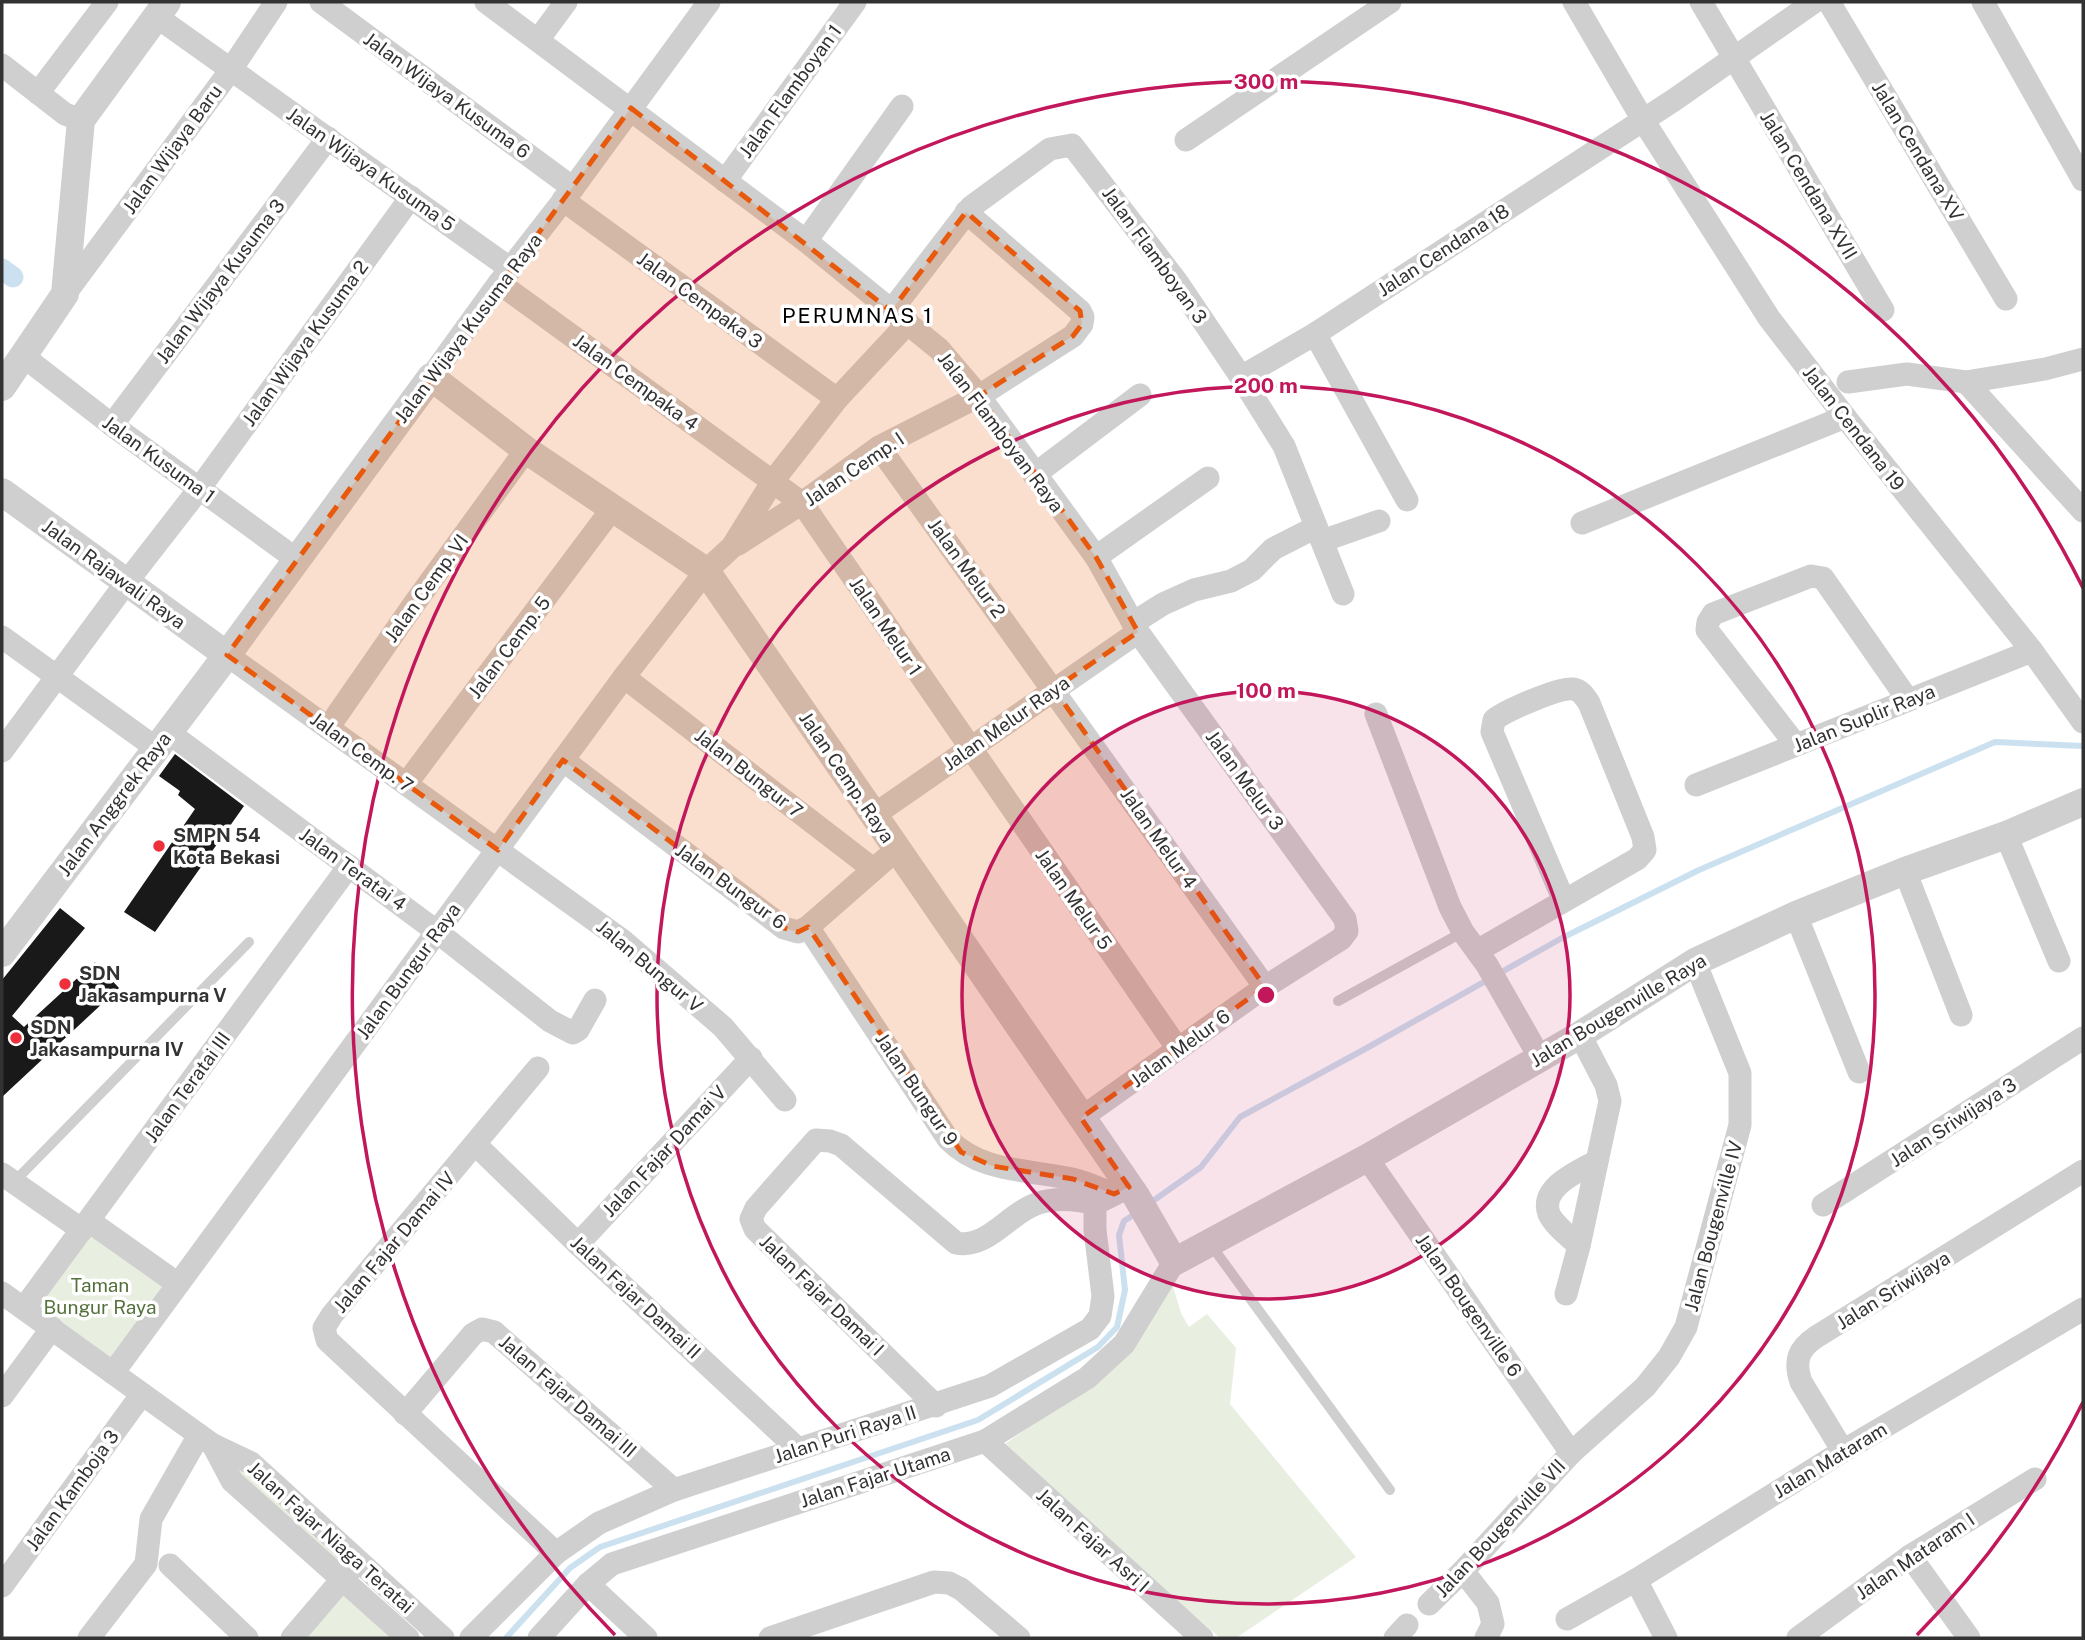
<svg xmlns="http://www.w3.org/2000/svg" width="2085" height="1640" viewBox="0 0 2085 1640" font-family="'Public Sans',sans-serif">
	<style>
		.green { fill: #e8efe0 }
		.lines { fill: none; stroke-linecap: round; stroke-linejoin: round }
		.stream { stroke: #cce1ef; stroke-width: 6 }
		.canal { stroke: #cce1ef; stroke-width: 21 }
		.building { fill: #191919 }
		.service { stroke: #cfcfcf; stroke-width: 10 }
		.minor { stroke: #cfcfcf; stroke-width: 23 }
		.tertiary { stroke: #cfcfcf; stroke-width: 28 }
		.marked { fill: #e8590c; fill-opacity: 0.2; stroke: #e8590c; stroke-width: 5; stroke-dasharray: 14 9; stroke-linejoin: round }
		.ring { fill: none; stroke: #c2185b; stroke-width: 3.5 }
		.poi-dot { fill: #ee2f3c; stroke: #fff; stroke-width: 2.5 }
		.labels { text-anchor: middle; stroke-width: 7; stroke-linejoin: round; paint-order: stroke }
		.street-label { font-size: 19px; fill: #323232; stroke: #fff }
		.poi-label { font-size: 19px; font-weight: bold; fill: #323232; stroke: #fff; text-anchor: start }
		.park-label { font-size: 19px; fill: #54713c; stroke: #fff }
		.neighbourhood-label { font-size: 21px; letter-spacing: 2px; fill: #000; stroke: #fff }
		.centre { fill: #c2185b; stroke: #fff; stroke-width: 3.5 }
		.ring-label { font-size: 21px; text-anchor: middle; font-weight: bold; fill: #c2185b; stroke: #fff; stroke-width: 7; stroke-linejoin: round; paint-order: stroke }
	</style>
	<rect width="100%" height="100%" fill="#fff"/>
	<g class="green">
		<path d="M89 1228 172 1284 112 1367 30 1307Z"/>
		<path d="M1172 1283 1181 1313 1189 1327 1207 1314 1236 1348 1230 1404 1356 1557 1236 1638H1220L1002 1446 1123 1360Z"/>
		<path d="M225 1457 247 1467 351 1561 343 1571 236 1477Z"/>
		<path d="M343 1591 396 1638H305Z"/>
	</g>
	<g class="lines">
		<g class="stream">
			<path d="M1150 1203 1201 1167 1240 1117 1365 1049 1562 938 1699 870 1995 742 2083 746"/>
			<path d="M506 1638 570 1568 600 1547 978 1420 1098 1347 1117 1327 1125 1290 1119 1235 1124 1221 1138 1212"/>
		</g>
		<path class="canal" d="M2 269 13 277"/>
	</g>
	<g class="building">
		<path d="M175 754 244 806 155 932 124 912 195 809 178 795 180 791 159 776Z"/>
		<path d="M60 908 85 928 12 1016 24 1027 95 962 119 988 2 1097V980Z"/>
	</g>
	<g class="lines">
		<g class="service">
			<path d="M1338 1001 1463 932"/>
			<path d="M14 1182 249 942"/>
			<path d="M1211 1245 1390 1490"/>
		</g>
		<g class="minor">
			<path d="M321 2 573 188"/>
			<path d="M486 2 806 241 939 349 979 396 1096 557 1138 632 1345 919 1347 931 1341 939 1265 987 1081 1118"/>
			<path d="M1574 2 1643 120 1769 318 1845 417 2032 651 2083 722"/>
			<path d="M1701 2 1883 310"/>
			<path d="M1829 2 2006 299"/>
			<path d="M1983 2 2083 180"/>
			<path d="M157 17 511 269"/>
			<path d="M538 40 566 2"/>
			<path d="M2 65 65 114 81 120"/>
			<path d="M38 93 107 2"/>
			<path d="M1186 140 1390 2"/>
			<path d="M725 181 855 2"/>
			<path d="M563 200 837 399"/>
			<path d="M806 241 902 106"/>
			<path d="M499 283 802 503 1178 1049"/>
			<path d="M65 294 230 71 276 2"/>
			<path d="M891 311 971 207 1050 149 1072 145 1177 282 1241 377 1284 446 1343 594"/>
			<path d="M1315 334 1407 500"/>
			<path d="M23 356 112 425 296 559"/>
			<path d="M431 377 499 283 573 188 709 2"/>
			<path d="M1241 377 1315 334 1674 100 1814 2"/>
			<path d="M1848 382 1907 374 1966 382 2045 369 2083 359"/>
			<path d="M1966 382 2083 511"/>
			<path d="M112 425 328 138"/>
			<path d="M879 447 1265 987"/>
			<path d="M1034 475 1140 395"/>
			<path d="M1582 523 1845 417"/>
			<path d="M1322 541 1379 521"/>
			<path d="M738 544 802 503 879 447 979 396 1073 336 1082 324 1083 317 1080 311 966 212"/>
			<path d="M1096 557 1208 478"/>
			<path d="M1133 623 1163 604 1194 590 1231 581 1252 570 1273 549 1316 527"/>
			<path d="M2 637 156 748"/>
			<path d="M227 655 622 940 723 1027 785 1100"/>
			<path d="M624 677 873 869"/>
			<path d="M1376 714 1450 907 1463 932 1487 965 1540 1058"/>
			<path d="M328 728 414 604 526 450"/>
			<path d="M168 732 436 931 550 1021 573 1033 578 1030 595 1000"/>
			<path d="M1796 745 1707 630 1708 622 1713 614 1811 576 1823 578 1908 700"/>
			<path d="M2 751 126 583 199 489 411 197"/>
			<path d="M563 760 784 928 798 932 808 927 896 850"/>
			<path d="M406 784 612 509"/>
			<path d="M1696 785 2032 651"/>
			<path d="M874 815 1138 632"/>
			<path d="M2006 835 2059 961"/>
			<path d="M1905 871 1961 1015"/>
			<path d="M1796 915 1859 1072"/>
			<path d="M808 927 948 1139C981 1173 1028 1169 1072 1179 1086 1182 1100 1189 1114 1194"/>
			<path d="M1477 951 1637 859 1645 850 1643 837 1589 703C1585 697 1581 690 1573 689 1559 687 1505 711 1494 720L1492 732 1564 901"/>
			<path d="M538 1068 332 1315 324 1328 327 1340 556 1553"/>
			<path d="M475 1144 578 1244 798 1449"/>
			<path d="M1367 1158 1571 1453"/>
			<path d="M2 1174 82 1230"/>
			<path d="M1823 1205 2083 1038"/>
			<path d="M89 1221 178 1284"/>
			<path d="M578 1244 751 1058"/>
			<path d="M1579 1246C1570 1237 1554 1225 1549 1214 1539 1187 1579 1171 1597 1161"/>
			<path d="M2 1293 213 1445 251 1463 443 1638"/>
			<path d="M1566 1294 1579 1246 1610 1101 1606 1085 1580 1035"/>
			<path d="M24 1308 349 866"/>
			<path d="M113 1373 624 677 706 571 732 547 773 481 837 399 908 323"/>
			<path d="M2 1396 52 1328"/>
			<path d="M936 1406 755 1229 751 1219 756 1208 816 1140 830 1141 841 1145 956 1243C988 1249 1008 1214 1036 1204 1056 1197 1076 1199 1095 1204"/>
			<path d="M405 1414 473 1334 482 1329 494 1332 674 1490"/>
			<path d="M985 1441 1202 1638"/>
			<path d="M213 1445 232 1481 408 1638"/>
			<path d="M1843 1451 1801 1382C1794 1361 1798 1349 1816 1337L2083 1171"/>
			<path d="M1910 1556 1969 1638"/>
			<path d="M170 1565 247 1638"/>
			<path d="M1463 1571 1488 1603 1493 1624 1486 1638"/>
			<path d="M1636 1580 1666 1638"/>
			<path d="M588 1584 646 1638"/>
			<path d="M2 1586 142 1394"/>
			<path d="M1429 1604 1463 1571 1571 1453 1645 1387 1669 1357 1686 1327 1740 1125V1073L1695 962"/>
			<path d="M1567 1619 1636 1580 1843 1451 2083 1309"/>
			<path d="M89 1638 146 1564 151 1519 199 1435"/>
			<path d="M292 1638 351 1569"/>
			<path d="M471 1638 556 1553 599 1523 674 1490 990 1386 1090 1329 1100 1316 1103 1296 1095 1230V1204L1129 1187"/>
			<path d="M539 1638 588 1584 612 1564 985 1441 1087 1378 1124 1344 1174 1262"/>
			<path d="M770 1638 934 1582 949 1583 961 1589 1019 1638"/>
			<path d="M1395 1638 1407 1625"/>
			<path d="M1798 1638 1910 1556 2035 1479"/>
		</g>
		<g class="tertiary">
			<path d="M2 387 65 294 81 120 167 2"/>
			<path d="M2 492 227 655"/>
			<path d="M2 953 227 655 431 377 526 450 706 571 1136 1196 1174 1262 1367 1158 1580 1035 1695 962 1796 915 1905 871 2006 835 2083 802"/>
		</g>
	</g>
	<path class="marked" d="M631 108 891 311 966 212 1080 311 1082 324 1073 336 979 396 1096 557 1138 632 1054 689 1265 987 1081 1118 1129 1187 1114 1194 1073 1179 992 1166 961 1152 808 927 798 932 784 928 563 760 498 850 227 655Z"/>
	<circle cx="1266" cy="995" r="304" fill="#c2185b" fill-opacity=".12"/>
	<g class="ring">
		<circle cx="1266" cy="995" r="304"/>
		<circle cx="1266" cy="995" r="609"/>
		<path d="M2083 1402A913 913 0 0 1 1917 1635M615 1635A913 913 0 1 1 2083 588"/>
	</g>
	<g class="poi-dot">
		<circle cx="159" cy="846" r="7"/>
		<circle cx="65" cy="984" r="7"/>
		<circle cx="16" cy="1038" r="7"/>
	</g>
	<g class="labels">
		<g class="street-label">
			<text transform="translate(790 91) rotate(-54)" y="7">Jalan Flamboyan 1</text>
			<text transform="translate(447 95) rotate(36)" y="7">Jalan Wijaya Kusuma 6</text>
			<text transform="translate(172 149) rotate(-54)" y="7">Jalan Wijaya Baru</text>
			<text transform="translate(1918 151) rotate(59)" y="7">Jalan Cendana XV</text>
			<text transform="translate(371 169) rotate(35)" y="7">Jalan Wijaya Kusuma 5</text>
			<text transform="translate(1809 185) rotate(59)" y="7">Jalan Cendana XVII</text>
			<text transform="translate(1443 250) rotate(-33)" y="7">Jalan Cendana 18</text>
			<text transform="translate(1155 255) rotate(54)" y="7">Jalan Flamboyan 3</text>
			<text transform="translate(220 281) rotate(-53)" y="7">Jalan Wijaya Kusuma 3</text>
			<text transform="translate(700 300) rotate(36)" y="7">Jalan Cempaka 3</text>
			<text transform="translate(468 328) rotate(-53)" y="7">Jalan Wijaya Kusuma Raya</text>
			<text transform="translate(305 343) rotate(-54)" y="7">Jalan Wijaya Kusuma 2</text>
			<text transform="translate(636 382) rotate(36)" y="7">Jalan Cempaka 4</text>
			<text transform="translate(1854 428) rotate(52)" y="7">Jalan Cendana 19</text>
			<text transform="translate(1001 432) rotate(53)" y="7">Jalan Flamboyan Raya</text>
			<text transform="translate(159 459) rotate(36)" y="7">Jalan Kusuma 1</text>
			<text transform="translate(854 469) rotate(-34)" y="7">Jalan Cemp. I</text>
			<text transform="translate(967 568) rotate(54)" y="7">Jalan Melur 2</text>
			<text transform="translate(114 574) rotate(36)" y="7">Jalan Rajawali Raya</text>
			<text transform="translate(426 588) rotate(-54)" y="7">Jalan Cemp. VI</text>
			<text transform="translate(886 626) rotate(56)" y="7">Jalan Melur 1</text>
			<text transform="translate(509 647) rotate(-53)" y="7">Jalan Cemp. 5</text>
			<text transform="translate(1864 718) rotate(-22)" y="7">Jalan Suplir Raya</text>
			<text transform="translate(1006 723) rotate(-35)" y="7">Jalan Melur Raya</text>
			<text transform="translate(362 752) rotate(36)" y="7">Jalan Cemp. 7</text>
			<text transform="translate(749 773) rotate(38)" y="7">Jalan Bungur 7</text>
			<text transform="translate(847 777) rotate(56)" y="7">Jalan Cemp. Raya</text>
			<text transform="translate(1245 780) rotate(54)" y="7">Jalan Melur 3</text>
			<text transform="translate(114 804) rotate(-53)" y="7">Jalan Anggrek Raya</text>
			<text transform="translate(1159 838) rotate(55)" y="7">Jalan Melur 4</text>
			<text transform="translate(353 869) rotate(36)" y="7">Jalan Teratai 4</text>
			<text transform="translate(731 886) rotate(36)" y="7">Jalan Bungur 6</text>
			<text transform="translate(1074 899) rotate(55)" y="7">Jalan Melur 5</text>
			<text transform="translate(650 966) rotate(40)" y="7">Jalan Bungur V</text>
			<text transform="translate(408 971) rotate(-54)" y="7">Jalan Bungur Raya</text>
			<text transform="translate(1618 1010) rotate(-31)" y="7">Jalan Bougenville Raya</text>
			<text transform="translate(1180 1048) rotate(-36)" y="7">Jalan Melur 6</text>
			<text transform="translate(187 1087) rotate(-54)" y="7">Jalan Teratai III</text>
			<text transform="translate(917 1089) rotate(56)" y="7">Jalan Bungur 9</text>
			<text transform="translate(1953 1122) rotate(-33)" y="7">Jalan Sriwijaya 3</text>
			<text transform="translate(664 1151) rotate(-47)" y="7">Jalan Fajar Damai V</text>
			<text transform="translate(1713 1226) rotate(-75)" y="7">Jalan Bougenville IV</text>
			<text transform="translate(394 1242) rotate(-50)" y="7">Jalan Fajar Damai IV</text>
			<text transform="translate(1893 1290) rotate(-32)" y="7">Jalan Sriwijaya</text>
			<text transform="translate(822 1295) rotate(44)" y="7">Jalan Fajar Damai I</text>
			<text transform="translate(636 1297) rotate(43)" y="7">Jalan Fajar Damai II</text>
			<text transform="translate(1469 1305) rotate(55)" y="7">Jalan Bougenville 6</text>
			<text transform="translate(568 1396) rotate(41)" y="7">Jalan Fajar Damai III</text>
			<text transform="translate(845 1434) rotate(-18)" y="7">Jalan Puri Raya II</text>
			<text transform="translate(1830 1460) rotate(-31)" y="7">Jalan Mataram</text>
			<text transform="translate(875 1477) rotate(-18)" y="7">Jalan Fajar Utama</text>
			<text transform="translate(72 1490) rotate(-54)" y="7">Jalan Kamboja 3</text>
			<text transform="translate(1500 1528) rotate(-47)" y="7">Jalan Bougenville VII</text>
			<text transform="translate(331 1537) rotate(42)" y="7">Jalan Fajar Niaga Teratai</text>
			<text transform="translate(1093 1540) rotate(42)" y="7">Jalan Fajar Asri I</text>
			<text transform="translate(1915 1556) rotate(-34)" y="7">Jalan Mataram I</text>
		</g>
		<g class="poi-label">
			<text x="173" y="842">SMPN 54<tspan x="173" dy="22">Kota Bekasi</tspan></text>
			<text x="79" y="980">SDN<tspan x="79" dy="22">Jakasampurna V</tspan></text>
			<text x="30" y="1034">SDN<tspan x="30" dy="22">Jakasampurna IV</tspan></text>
		</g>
		<g class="park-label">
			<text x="100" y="1292">Taman<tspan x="100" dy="22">Bungur Raya</tspan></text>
		</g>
		<g class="neighbourhood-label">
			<text x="858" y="323">PERUMNAS 1</text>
		</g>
	</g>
	<circle cx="1266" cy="995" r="10" class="centre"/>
	<g class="ring-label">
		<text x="1266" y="89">300 m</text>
		<text x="1266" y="393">200 m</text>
		<text x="1266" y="698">100 m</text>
	</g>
	<rect width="2085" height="1640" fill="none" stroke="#323232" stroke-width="7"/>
</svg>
